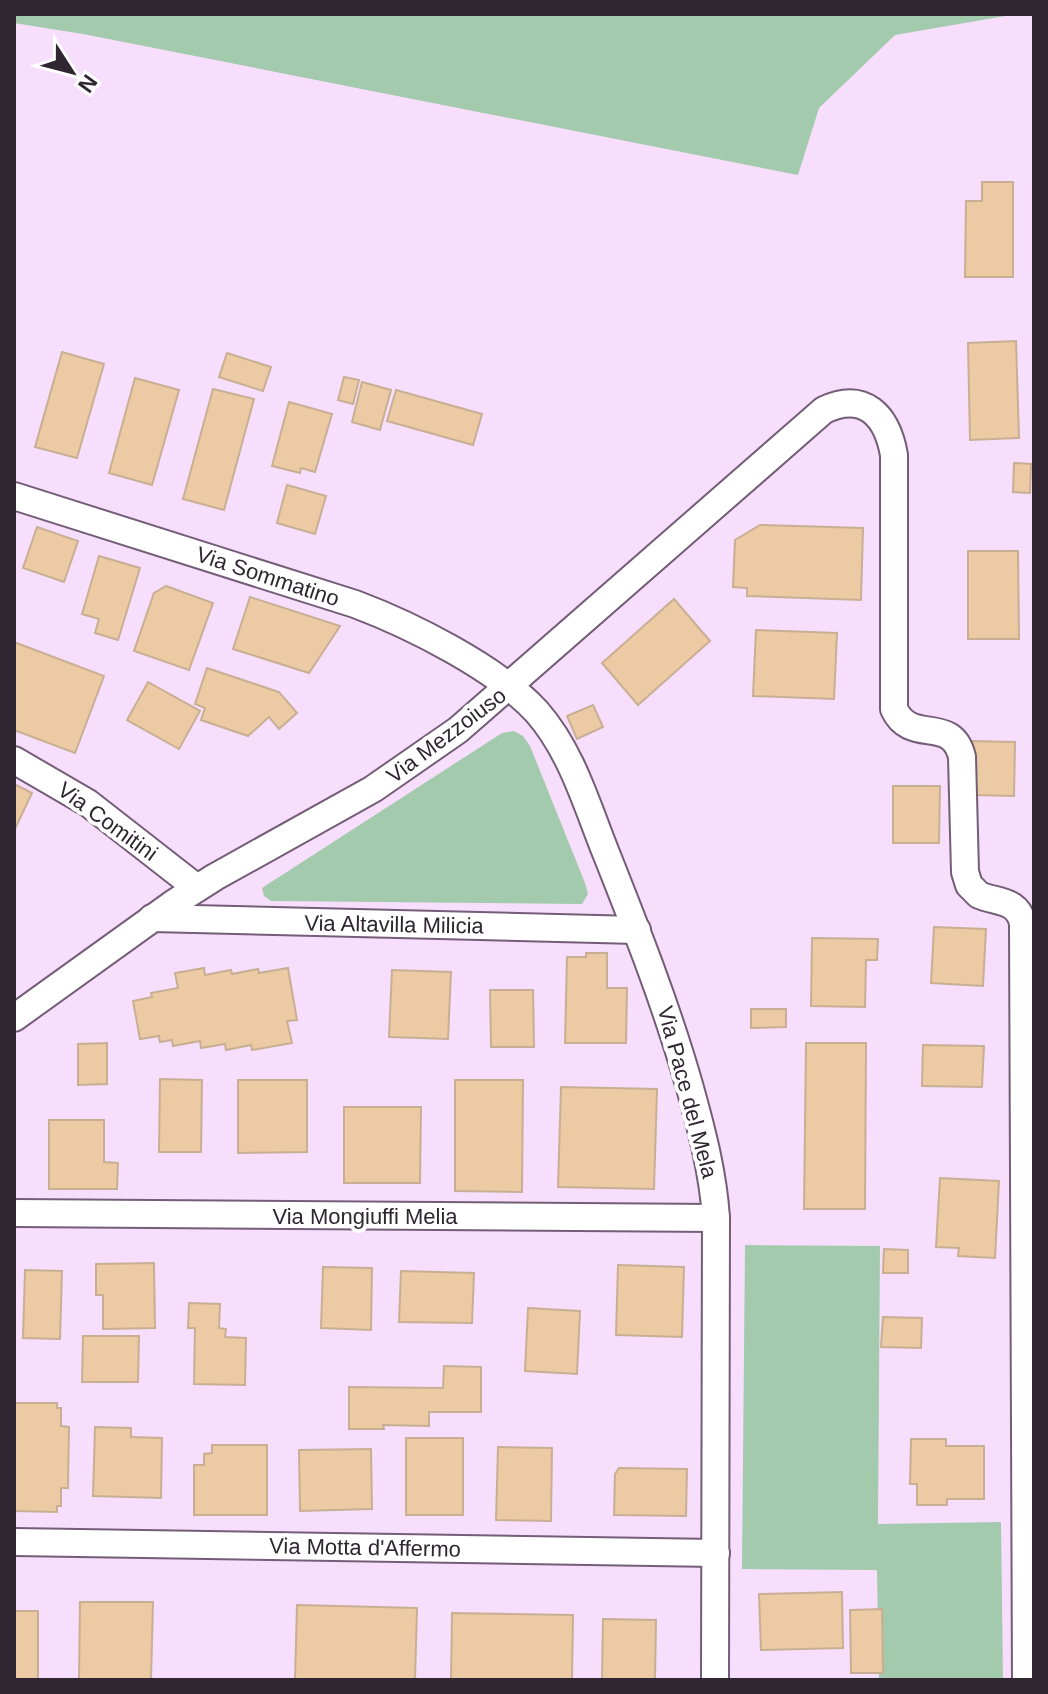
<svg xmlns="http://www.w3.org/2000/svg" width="1048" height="1694" viewBox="0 0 1048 1694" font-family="Arial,sans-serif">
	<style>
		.green { fill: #a3caac }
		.building { fill: #eccaa4; stroke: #c8af94; stroke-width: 2 }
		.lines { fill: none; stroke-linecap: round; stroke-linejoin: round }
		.street-casing { stroke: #735d77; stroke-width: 30 }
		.street { stroke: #fff; stroke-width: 26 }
		.labels { text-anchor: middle; stroke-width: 8; stroke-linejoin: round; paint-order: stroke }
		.street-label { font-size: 22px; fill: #2f2631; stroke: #fff }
	</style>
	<rect width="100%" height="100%" fill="#f7defc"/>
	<g class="green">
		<path d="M14 14H1017L895 35 819 108 798 175 83 34 14 23Z"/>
		<path d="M514 731 523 736 530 746 585 883 588 894 582 904 271 901 264 896 262 888 502 733Z"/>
		<path d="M745 1245 880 1246 878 1524 1001 1522 1003 1680H879L877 1570 742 1569Z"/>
	</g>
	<g class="building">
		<path d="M982 182H1013V277H965L966 201H982Z"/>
		<path d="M1016 341 1019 438 970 440 968 343Z"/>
		<path d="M62 352 104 364 77 458 35 447Z"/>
		<path d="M227 353 271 367 263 391 219 377Z"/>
		<path d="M344 377 359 380 353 404 338 400Z"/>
		<path d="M135 378 179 390 152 485 109 473Z"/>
		<path d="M362 382 391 390 380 430 352 422Z"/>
		<path d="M213 389 254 399 224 510 183 499Z"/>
		<path d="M396 390 482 414 473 445 387 421Z"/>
		<path d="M289 402 332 414 315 472 301 468 300 473 272 466Z"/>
		<path d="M1014 463 1031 464 1030 493 1013 492Z"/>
		<path d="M287 485 326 496 315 534 277 523Z"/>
		<path d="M760 525 863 528 861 600 747 596V588L733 587 735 540Z"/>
		<path d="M37 527 78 541 64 582 23 568Z"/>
		<path d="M968 551H1018L1019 639H968Z"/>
		<path d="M99 556 140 568 118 640 95 633 99 619 82 614Z"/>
		<path d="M166 586 213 603 189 670 134 651 154 593Z"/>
		<path d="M250 597 340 626 309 673 233 649Z"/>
		<path d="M674 599 710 641 638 705 602 663Z"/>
		<path d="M756 630 837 633 834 699 753 696Z"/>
		<path d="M14 642 104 676 75 753 14 730Z"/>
		<path d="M207 668 279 692 297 713 279 729 269 717 248 736 201 720 205 708 195 704Z"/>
		<path d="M148 682 200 711 179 749 127 720Z"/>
		<path d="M593 705 603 727 577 739 567 716Z"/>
		<path d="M971 741 1015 742 1014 796 970 795Z"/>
		<path d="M14 784 32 793 14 831Z"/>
		<path d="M893 786H940L939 843H893Z"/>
		<path d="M934 927 986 929 983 986 931 983Z"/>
		<path d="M812 938 878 939 877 960H866L865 1007 811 1006Z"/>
		<path d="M586 953H607V988H627L626 1043H565L567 957H586Z"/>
		<path d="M204 968 205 975 231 970 232 974 258 969 259 973 288 968 297 1020 287 1021 292 1043 252 1050 251 1045 226 1050 225 1044 201 1048 200 1041 173 1046 172 1040 160 1042 159 1036 140 1039 133 1001 152 997 151 993 178 988 175 973Z"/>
		<path d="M392 970 451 972 448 1039 389 1037Z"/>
		<path d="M490 990H533L534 1047H491Z"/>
		<path d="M751 1009H786V1027L751 1028Z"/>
		<path d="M107 1043V1084L78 1085V1044Z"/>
		<path d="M806 1043H866L865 1209H804Z"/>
		<path d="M923 1045 984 1046 982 1087 922 1086Z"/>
		<path d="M160 1079 202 1080 201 1152H159Z"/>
		<path d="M238 1080H307V1152L238 1153Z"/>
		<path d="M455 1080H523L522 1192 455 1191Z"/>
		<path d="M561 1087 657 1089 654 1189 558 1187Z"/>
		<path d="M344 1107H421L420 1183H344Z"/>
		<path d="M49 1120H104V1162L118 1163 117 1189H49Z"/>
		<path d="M940 1178 999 1181 995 1258 958 1256 959 1248 936 1247Z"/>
		<path d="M884 1249 908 1250V1273H883Z"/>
		<path d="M154 1263 155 1328 103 1329V1295H96V1264Z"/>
		<path d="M618 1265 684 1267 682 1337 616 1335Z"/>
		<path d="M323 1267 372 1268 371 1330 321 1328Z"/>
		<path d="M25 1270 62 1271 60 1339 23 1338Z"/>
		<path d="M401 1271 474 1273 472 1323 399 1322Z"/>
		<path d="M189 1303 220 1304 219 1328 226 1329 225 1337 246 1338 245 1385 194 1384 195 1328H188Z"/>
		<path d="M528 1308 580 1311 577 1374 525 1371Z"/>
		<path d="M883 1317 922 1318 921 1348 881 1347Z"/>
		<path d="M83 1336H139L138 1382H82Z"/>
		<path d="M444 1366 481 1367V1412H429V1426L383 1425 384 1429H349V1387L443 1388Z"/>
		<path d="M14 1403H57V1408H61V1426L69 1427 68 1488H61V1506H57V1512L14 1511Z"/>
		<path d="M95 1427 131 1428V1437L162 1438 161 1498 93 1496Z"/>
		<rect x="406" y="1438" width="57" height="77"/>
		<path d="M911 1439H946V1446H984V1499H947V1505H917V1484H910Z"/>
		<path d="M212 1445H267V1515H194V1465H204V1454L212 1453Z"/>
		<path d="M498 1447 552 1448 551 1521 496 1520Z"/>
		<path d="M371 1449 372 1509 300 1511 299 1450Z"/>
		<path d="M619 1468 687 1469 686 1516 614 1515 615 1474Z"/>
		<path d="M842 1592 843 1648 761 1650 759 1594Z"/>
		<path d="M80 1602H153L151 1680H79Z"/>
		<path d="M297 1605 417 1608 415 1680H295Z"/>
		<path d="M882 1609 883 1673H851L850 1610Z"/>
		<rect x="14" y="1611" width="24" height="69"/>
		<path d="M452 1613 573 1615 572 1680H451Z"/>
		<path d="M603 1619 656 1620 655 1680H602Z"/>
	</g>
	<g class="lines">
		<g class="street-casing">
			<g id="street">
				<path d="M14 496 355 604C411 625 497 668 537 712 572 752 587 806 606 853 637 931 667 1007 690 1088 702 1131 713 1173 716 1218L715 1680"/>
				<path d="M14 760 88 803 197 888"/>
				<path d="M152 918 637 930"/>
				<path d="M14 1018 174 903 215 877 373 789 458 730 824 410C864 391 887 415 894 455V709C911 746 952 714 962 757L965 872 969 885 979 895C998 903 1017 899 1023 923L1026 1680"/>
				<path d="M14 1213 716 1218"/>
				<path d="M14 1542 716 1553"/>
			</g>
		</g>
		<use href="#street" class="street"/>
	</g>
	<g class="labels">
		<g class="street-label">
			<text transform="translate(268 576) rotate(18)" y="8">Via Sommatino</text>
			<text transform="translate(446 735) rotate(-37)" y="8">Via Mezzoiuso</text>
			<text transform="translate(108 821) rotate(36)" y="8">Via Comitini</text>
			<text transform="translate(394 924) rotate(1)" y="8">Via Altavilla Milicia</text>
			<text transform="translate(688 1092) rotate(75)" y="8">Via Pace del Mela</text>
			<text x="365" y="1224">Via Mongiuffi Melia</text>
			<text transform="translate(365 1547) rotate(1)" y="8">Via Motta d'Affermo</text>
		</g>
	</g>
	<rect width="1048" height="1694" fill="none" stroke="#2f2631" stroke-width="32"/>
	<g transform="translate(72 72) rotate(126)" stroke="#ffffff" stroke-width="6" paint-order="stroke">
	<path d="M0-6L14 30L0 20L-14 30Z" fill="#2f2631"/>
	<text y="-12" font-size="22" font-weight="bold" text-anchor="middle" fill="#2f2631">N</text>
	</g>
</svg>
